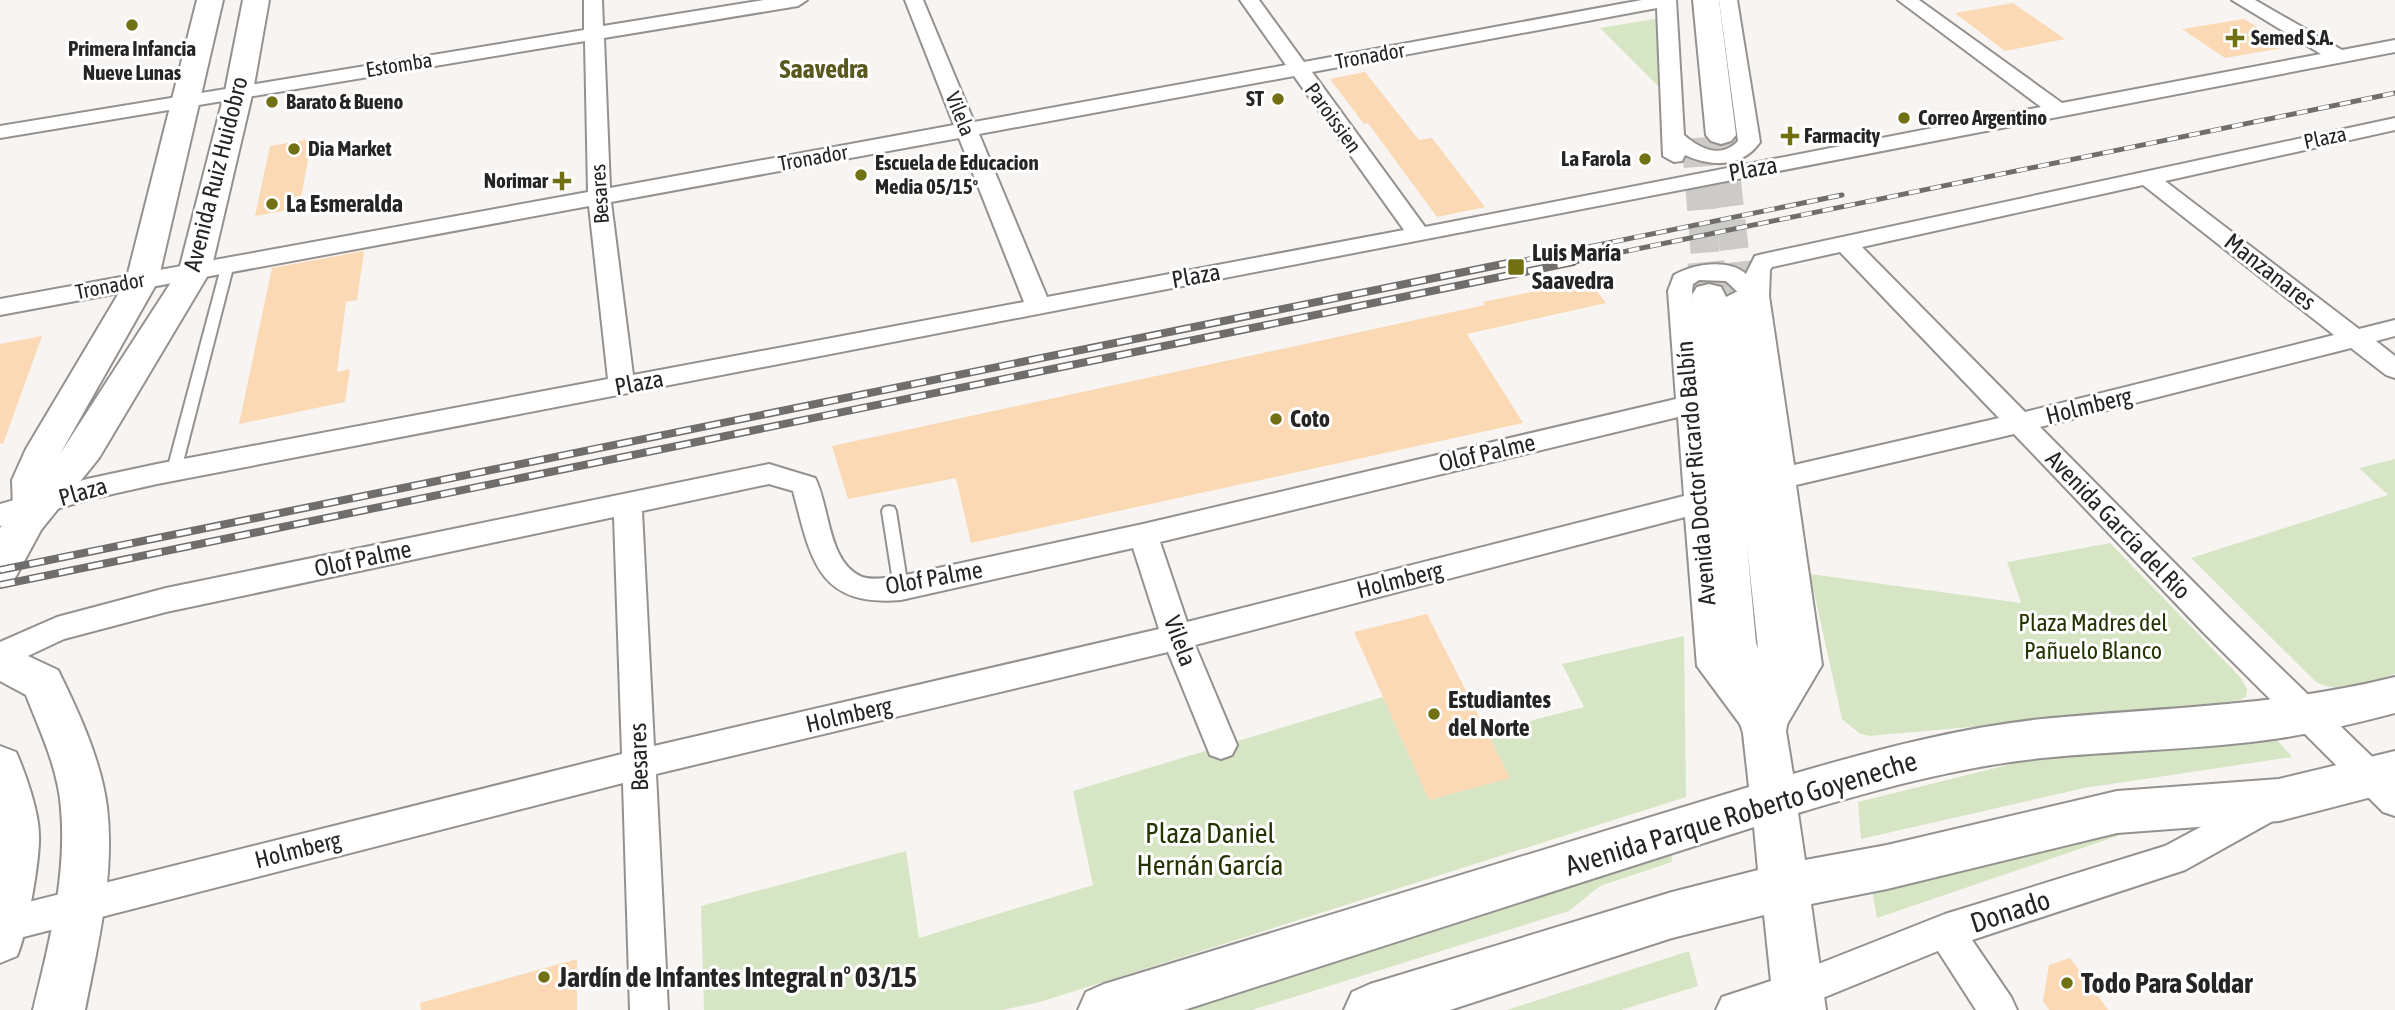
<svg xmlns="http://www.w3.org/2000/svg" width="2395" height="1010" viewBox="0 0 2395 1010" font-family="'Asap Condensed',sans-serif">
	<style>
		.green { fill: #d6e5c4 }
		.building { fill: #fbd9b4 }
		.lines { fill: none; stroke-linecap: round; stroke-linejoin: round }
		.secondary-tunnel-far1 { stroke: #cdcbc8; stroke-width: 29; stroke-dasharray: 29 14; stroke-linecap: butt }
		.secondary-tunnel { stroke: #cdcbc8; stroke-width: 37; stroke-dasharray: 37 18; stroke-linecap: butt }
		.service-casing { stroke: #94918f; stroke-width: 4 }
		.minor-casing { stroke: #94918f; stroke-width: 4 }
		.secondary-casing { stroke: #94918f; stroke-width: 4 }
		.service { fill: #fff; fill-rule: evenodd }
		.minor { fill: #fff; fill-rule: evenodd }
		.secondary { fill: #fff; fill-rule: evenodd }
		.rail-far1-casing { stroke: #706e6d; stroke-width: 5 }
		.rail-casing { stroke: #706e6d; stroke-width: 8 }
		.rail-far1 { stroke: #fff; stroke-width: 3.5; stroke-dasharray: 11; stroke-linecap: butt }
		.rail { stroke: #fff; stroke-width: 5; stroke-dasharray: 15; stroke-linecap: butt }
		.poi-dot { fill: #717013; stroke: #fff; stroke-width: 2.5 }
		.labels { text-anchor: middle; stroke-width: 6; stroke-linejoin: round; paint-order: stroke }
		.far-poi-label { font-size: 21px; font-weight: bold; fill: #262524; stroke: #fff; text-anchor: start }
		.far-street-label { font-size: 21px; fill: #262524; stroke: #fff }
		.street-label { font-size: 24px; fill: #262524; stroke: #fff }
		.poi-label { font-size: 24px; font-weight: bold; fill: #262524; stroke: #fff; text-anchor: start }
		.park-label { font-size: 24px; fill: #243403; stroke: #fff }
		.far-district-label { font-size: 26px; font-weight: bold; fill: #59581d; stroke: #fff }
		.near-street-label { font-size: 28px; fill: #262524; stroke: #fff }
		.near-park-label { font-size: 28px; fill: #243403; stroke: #fff }
		.near-poi-label { font-size: 28px; font-weight: bold; fill: #262524; stroke: #fff; text-anchor: start }
	</style>
	<rect width="100%" height="100%" fill="#f7f4f1"/>
	<g class="green">
		<path d="M1660 18 1667 95 1600 28Z"/>
		<path d="M2395 459V674C2369 682 2342 696 2316 682L2191 558 2388 495 2359 468Z"/>
		<path d="M2110 543 2241 678 2247 689 2246 697 2228 704 1869 736 1859 733 1842 719 1810 574 2021 603 2007 562Z"/>
		<path d="M1684 636 1686 797 1040 1002 1002 1010H704L701 906 906 851 919 938 1093 885 1073 791 1383 697 1429 800 1509 778 1487 732 1584 707 1562 664Z"/>
		<path d="M2276 739 2292 757 2084 788 1861 839 1858 802 2048 755Z"/>
		<path d="M2113 828 2138 829 1877 918 1872 890Z"/>
		<path d="M1672 853V862L1600 886 1569 911 1252 1010H1171Z"/>
		<path d="M1689 951 1698 986 1621 1010H1507Z"/>
	</g>
	<g class="building">
		<path d="M2013 3 2065 39 2005 51 1955 13Z"/>
		<path d="M2244 19 2288 47 2225 58 2182 29Z"/>
		<path d="M1365 72 1419 140 1432 138 1485 207 1437 217 1368 123 1364 124 1330 79Z"/>
		<path d="M312 139 299 208 255 216 270 146Z"/>
		<path d="M364 251 357 300 346 302 337 372 350 369 345 402 239 424 272 268Z"/>
		<path d="M1588 280 1606 303 1467 334 1523 423 971 543 956 478 848 499 832 446 1485 305 1483 302Z"/>
		<path d="M42 336 3 444 0 443V344Z"/>
		<path d="M1427 614 1510 778 1429 800 1354 632Z"/>
		<path d="M2070 958 2108 1010H2049L2043 1001 2049 965Z"/>
		<path d="M577 959V1010H421L420 1003Z"/>
	</g>
	<g class="lines">
		<g class="secondary-tunnel-far1">
			<path d="M1721 135 1736 264"/>
			<path d="M1696 138 1706 264"/>
		</g>
		<g class="secondary-tunnel">
			<path d="M1706 262 1709 295"/>
			<path d="M1736 262 1740 301"/>
		</g>
		<g class="service-casing">
			<g id="service">
				<path d="M228 260 234 264 181 470 174 475 167 470 222 264Z"/>
				<path d="M889 506 894 507 896 511 908 588 906 592H896L894 588 882 511 884 507Z"/>
			</g>
		</g>
		<g class="minor-casing">
			<g id="minor">
				<path d="M584 0H602L603 26 764 0H807L798 6 604 38 610 188 954 125 905 0H923L974 122 1286 65 1240 0H1259L1304 62 1642 0H1676L1684 135C1700 149 1721 159 1738 141L1719 0H1737L1760 142C1742 168 1711 167 1685 155L1682 161 1674 162 1663 156 1657 8 1312 72 1425 227 2041 107 1898 0H1919L2062 103 2321 54 2232 0H2255L2342 50 2395 40V52L157 484 90 499 0 526V504L87 479 157 464 608 379 589 206 0 315V299L588 192 585 41 0 138V126L584 30ZM1294 76 1404 230 1047 297 979 134ZM959 138 1024 302 633 375 611 202Z"/>
				<path d="M2395 118V130L2165 181 2359 329 2395 320V336L2376 341 2395 356V378L2386 375 2351 348 2040 427 2226 615 2395 779V816L2383 812 2204 633 2014 434 1796 485 1822 665 1776 743 1765 747 1754 743 1697 666 1685 517 1195 645 1237 745 1232 755 1221 759 1210 755 1168 652 656 774 668 1010H630L623 783 0 943V909L622 754 614 517 166 612 64 639 0 669V642L57 617 166 588 769 464 815 478C830 506 827 562 862 577 873 581 889 577 901 576L1143 524 1676 399 1668 291 1674 275C1693 264 1728 258 1746 274L1755 256 1763 254ZM2143 185 2334 335 2025 412 1862 247ZM1840 252 1999 418 1794 465 1769 296 1770 270 1772 267ZM1699 280 1726 281 1745 299 1791 663 1764 707 1727 662 1692 291 1693 284ZM1678 417 1684 496 1187 622 1160 542ZM769 484 793 491C811 559 817 607 901 600L1133 548 1159 629 654 746 642 511Z"/>
				<path d="M2268 791 2280 795 2285 806 2280 817 2185 870 1972 940 2011 997 2017 1010H1976L1938 951 1793 1010H1716L1722 997 1798 972 1945 914 2165 846Z"/>
			</g>
		</g>
		<g class="secondary-casing">
			<g id="secondary">
				<path d="M197 0H223L158 281 60 454 179 270 225 91 243 0H269L253 91 211 270 99 458 41 530 14 580 0 585V528L13 509 12 480 26 449 126 281Z"/>
				<path d="M1693 0H1719L1736 135 1731 141 1721 144 1711 141 1706 135Z"/>
				<path d="M1709 284 1721 287 1726 297 1740 290 1752 293 1757 301 1800 651 1786 731 1793 774C1875 750 1957 728 2042 719 2163 707 2275 707 2395 677V713C2357 723 2319 732 2281 738 2202 750 2121 750 2042 758 1958 767 1878 789 1798 813L1805 860 1887 845 2117 791 2279 779 2395 751V791L2279 821 2117 833 1887 889 1811 904 1826 1010H1774L1764 915 1672 938 1450 1010H1344L1352 992 1370 984 1672 892 1758 870 1754 827 1184 1010H1078L1086 992 1104 984 1749 787 1743 733 1714 643 1692 295 1697 287ZM1747 545 1758 648 1756 643Z"/>
				<path d="M0 643 58 670C79 713 101 760 107 807 115 875 98 944 85 1010H33C49 944 67 877 61 808 58 768 40 731 26 695L0 681Z"/>
				<path d="M0 746 16 752C25 772 39 812 39 835 40 860 27 933 17 956L0 963Z"/>
			</g>
		</g>
		<use href="#service" class="service"/>
		<use href="#minor" class="minor"/>
		<use href="#secondary" class="secondary"/>
		<g class="rail-far1-casing">
			<g id="rail-far1">
				<path d="M1505 264 1842 195"/>
				<path d="M1564 264 2395 93"/>
			</g>
		</g>
		<g class="rail-casing">
			<g id="rail">
				<path d="M0 570 1513 262"/>
				<path d="M0 585 1573 262"/>
			</g>
		</g>
		<use href="#rail-far1" class="rail-far1"/>
		<use href="#rail" class="rail"/>
	</g>
	<g class="poi-dot">
		<circle cx="132" cy="25" r="7"/>
		<path d="M2231.5 27.5h7v7h7v7h-7v7h-7v-7h-7v-7h7z"/>
		<circle cx="1278" cy="99" r="7"/>
		<circle cx="272" cy="102" r="7"/>
		<circle cx="1904" cy="118" r="7"/>
		<path d="M1786.5 125.5h7v7h7v7h-7v7h-7v-7h-7v-7h7z"/>
		<circle cx="294" cy="149" r="7"/>
		<circle cx="1645" cy="159" r="7"/>
		<circle cx="861" cy="175" r="7"/>
		<path d="M558.5 170.5h7v7h7v7h-7v7h-7v-7h-7v-7h7z"/>
		<circle cx="272" cy="204" r="7"/>
		<rect x="1507" y="258" width="18" height="18" rx="3.5"/>
		<circle cx="1276" cy="419" r="7"/>
		<circle cx="1434" cy="714" r="7"/>
		<circle cx="544" cy="977" r="7"/>
		<circle cx="2067" cy="983" r="7"/>
	</g>
	<g class="labels">
		<g class="far-poi-label">
			<text x="2251" y="45">Semed S.A.</text>
			<text x="132" y="56" text-anchor="middle">Primera Infancia<tspan x="132" dy="24">Nueve Lunas</tspan></text>
			<text x="1264" y="106" text-anchor="end">ST</text>
			<text x="286" y="109">Barato &amp; Bueno</text>
			<text x="1918" y="125">Correo Argentino</text>
			<text x="1804" y="143">Farmacity</text>
			<text x="308" y="156">Dia Market</text>
			<text x="1631" y="166" text-anchor="end">La Farola</text>
			<text x="875" y="170">Escuela de Educacion<tspan x="875" dy="24">Media 05/15°</tspan></text>
			<text x="548" y="188" text-anchor="end">Norimar</text>
		</g>
		<g class="far-street-label">
			<text transform="translate(1370 56) rotate(-10)" y="7">Tronador</text>
			<text transform="translate(399 65) rotate(-9)" y="7">Estomba</text>
			<text transform="translate(960 114) rotate(68)" y="7">Vilela</text>
			<text transform="translate(1333 118) rotate(54)" y="7">Paroissien</text>
			<text transform="translate(2325 138) rotate(-12)" y="7">Plaza</text>
			<text transform="translate(813 158) rotate(-10)" y="7">Tronador</text>
			<text transform="translate(600 194) rotate(-94)" y="7">Besares</text>
			<text transform="translate(110 286) rotate(-11)" y="7">Tronador</text>
		</g>
		<g class="street-label">
			<text transform="translate(1753 169) rotate(-10)" y="8">Plaza</text>
			<text transform="translate(216 174) rotate(-76)" y="8">Avenida Ruiz Huidobro</text>
			<text transform="translate(2270 272) rotate(38)" y="8">Manzanares</text>
			<text transform="translate(1196 276) rotate(-10)" y="8">Plaza</text>
			<text transform="translate(639 383) rotate(-11)" y="8">Plaza</text>
			<text transform="translate(2089 406) rotate(-14)" y="8">Holmberg</text>
			<text transform="translate(1487 453) rotate(-13)" y="8">Olof Palme</text>
			<text transform="translate(1696 473) rotate(-95)" y="8">Avenida Doctor Ricardo Balbín</text>
			<text transform="translate(83 492) rotate(-16)" y="8">Plaza</text>
			<text transform="translate(2118 525) rotate(46)" y="8">Avenida García del Río</text>
			<text transform="translate(363 559) rotate(-12)" y="8">Olof Palme</text>
			<text transform="translate(934 578) rotate(-10)" y="8">Olof Palme</text>
			<text transform="translate(1400 580) rotate(-14)" y="8">Holmberg</text>
			<text transform="translate(1180 641) rotate(70)" y="8">Vilela</text>
			<text transform="translate(849 715) rotate(-13)" y="8">Holmberg</text>
			<text transform="translate(639 757) rotate(-92)" y="8">Besares</text>
			<text transform="translate(298 850) rotate(-14)" y="8">Holmberg</text>
		</g>
		<g class="poi-label">
			<text x="286" y="212">La Esmeralda</text>
			<text x="1532" y="261">Luis María<tspan x="1532" dy="28">Saavedra</tspan></text>
			<text x="1290" y="427">Coto</text>
			<text x="1448" y="708">Estudiantes<tspan x="1448" dy="28">del Norte</tspan></text>
		</g>
		<g class="park-label">
			<text x="2093" y="631">Plaza Madres del<tspan x="2093" dy="28">Pañuelo Blanco</tspan></text>
		</g>
		<g class="far-district-label">
			<text x="824" y="78">Saavedra</text>
		</g>
		<g class="near-street-label">
			<text transform="translate(1741 813) rotate(-17)" y="10">Avenida Parque Roberto Goyeneche</text>
			<text transform="translate(2010 911) rotate(-18)" y="10">Donado</text>
		</g>
		<g class="near-park-label">
			<text x="1210" y="843">Plaza Daniel<tspan x="1210" dy="32">Hernán García</tspan></text>
		</g>
		<g class="near-poi-label">
			<text x="558" y="987">Jardín de Infantes Integral n° 03/15</text>
			<text x="2081" y="993">Todo Para Soldar</text>
		</g>
	</g>
</svg>
